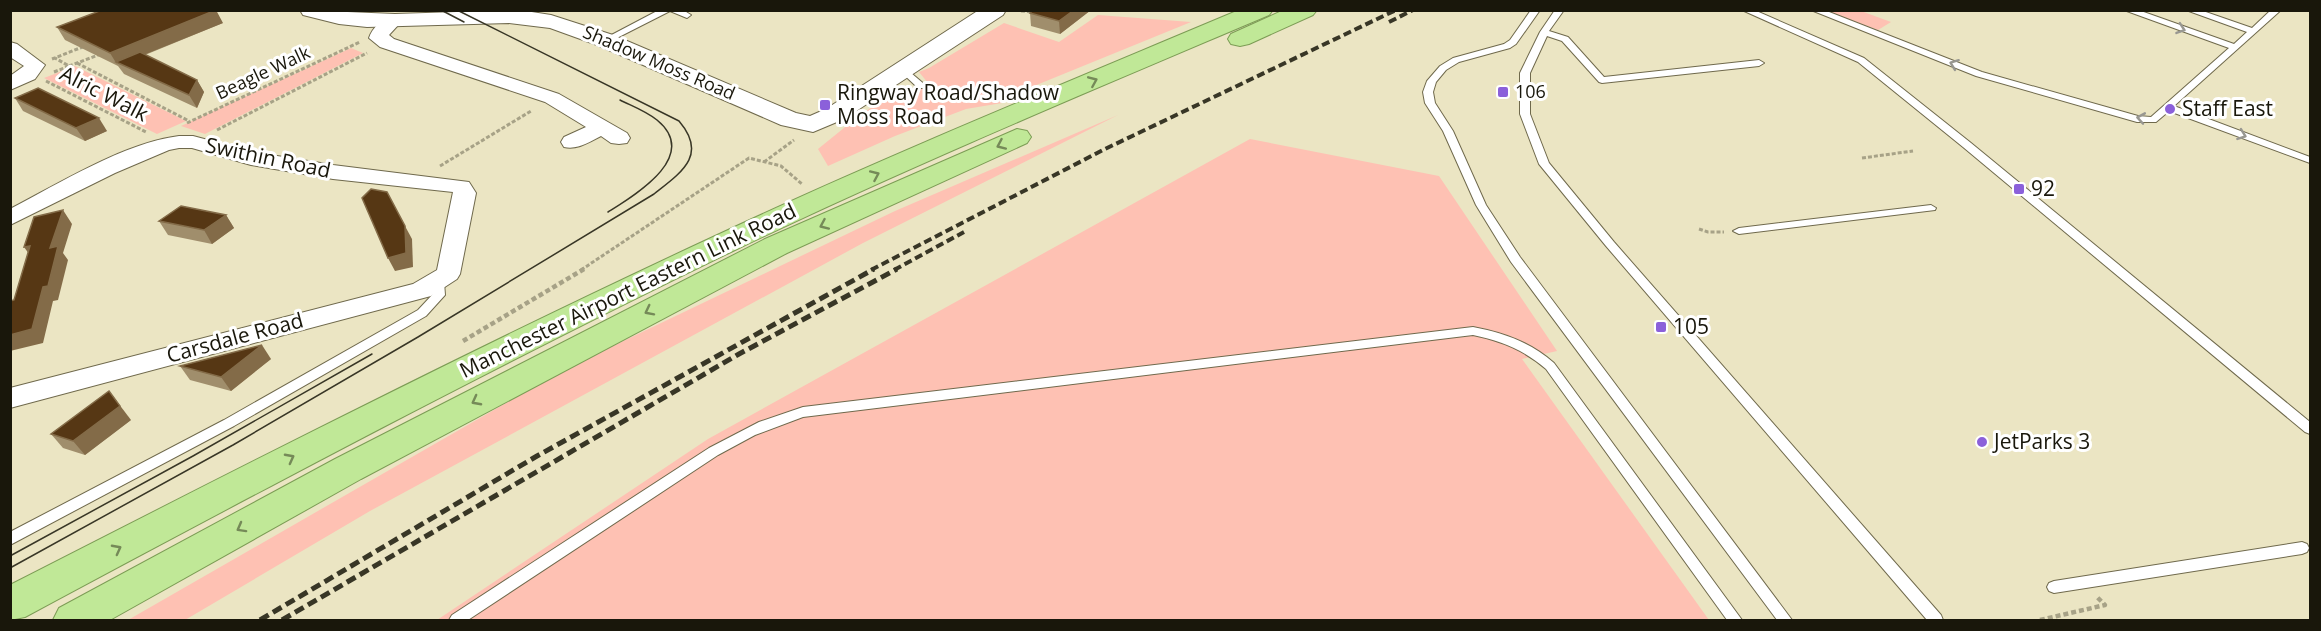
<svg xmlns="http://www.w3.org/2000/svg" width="2321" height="631" viewBox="0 0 2321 631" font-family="'Open Sans',sans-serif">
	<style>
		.green { fill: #fec1b3 }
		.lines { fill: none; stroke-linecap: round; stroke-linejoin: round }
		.service-casing { stroke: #6f694c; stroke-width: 2 }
		.minor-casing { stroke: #6f694c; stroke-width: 2 }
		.tertiary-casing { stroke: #6f694c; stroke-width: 2 }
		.trunk-casing { stroke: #7c9c55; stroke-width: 2 }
		.path-far1 { stroke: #a7a287; stroke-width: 3; stroke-dasharray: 4 2; stroke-linecap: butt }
		.path { stroke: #a7a287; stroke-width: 4.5; stroke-dasharray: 5 3; stroke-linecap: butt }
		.service { fill: #fff; fill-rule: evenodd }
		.minor { fill: #fff; fill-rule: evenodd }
		.tertiary { fill: #fff; fill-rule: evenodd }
		.trunk { fill: #c0e897; fill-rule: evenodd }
		.tram { stroke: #383626; stroke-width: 1.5 }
		.rail-far1 { stroke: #383626; stroke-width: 4; stroke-dasharray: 8 4; stroke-linecap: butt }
		.rail { stroke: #383626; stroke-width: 5; stroke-dasharray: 10 5; stroke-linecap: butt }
		.wall { fill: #a08e6c }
		.shaded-wall { fill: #836b48 }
		.building { fill: #563714; stroke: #836b48; stroke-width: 1.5 }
		.oneway { stroke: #989791 }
		.oneway2 { stroke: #758a58 }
		.poi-dot { fill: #8b60da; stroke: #fff; stroke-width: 2 }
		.labels { text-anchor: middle; stroke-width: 6; stroke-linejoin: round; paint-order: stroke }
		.far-street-label { font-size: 18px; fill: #19170b; stroke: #fff }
		.far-poi-label { font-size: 18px; fill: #19170b; stroke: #fff; text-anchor: start }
		.poi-label { font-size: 21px; fill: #19170b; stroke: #fff; text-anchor: start }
		.street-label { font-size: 21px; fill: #19170b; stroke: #fff }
	</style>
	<rect width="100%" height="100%" fill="#ebe5c3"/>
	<g class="green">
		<path d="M1827 11H1861L1891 22 1878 30Z"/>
		<path d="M1098 15 1191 22 1034 86 1016 90 1002 103 966 109 895 136 828 166 818 149 860 115 903 87 913 90 928 83 919 72 929 68 1004 23 1059 42Z"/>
		<path d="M351 48 363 53 205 134 181 126Z"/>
		<path d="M75 66 186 121 157 134 44 78Z"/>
		<path d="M1118 115 863 243 370 511 185 620H128L567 368 895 211Z"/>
		<path d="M1250 139 1439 176 1557 351 1522 359 1709 620H437L708 439Z"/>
	</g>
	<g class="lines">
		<g class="service-casing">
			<g id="service">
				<path d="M659 10H683L691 15 687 18 670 11 609 42 606 43 602 40Z"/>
				<path d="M1531 10H1540L1516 44 1510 48 1459 62 1446 70 1436 82 1433 92 1435 103 1453 131 1486 205 1520 257 1792 620H1777L1511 262 1476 205 1443 131 1425 103 1423 92 1427 81 1440 66 1453 58 1504 44 1510 40Z"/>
				<path d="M1555 10H1564L1549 31 1568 37 1604 77 1759 60 1764 63 1759 66 1602 83 1599 82 1562 41 1547 36 1530 73V114L1549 163 1614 242 1941 615 1943 620H1927L1606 246 1539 164 1520 114V73L1540 32Z"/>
				<path d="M1742 10H1754L1864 58 1971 143 2310 422V434L2305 432 1963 147 1858 62Z"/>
				<path d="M1811 10H1824L1982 72 2138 116 2151 117 2229 48 2124 10H2138L2234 44 2247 32 2186 10H2200L2252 28 2271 10H2281L2174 106 2310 157V163L2169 111 2156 122H2137L1976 76Z"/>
				<path d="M904 67 924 84V88H918L901 72 899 70Z"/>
				<path d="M1931 205 1936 208 1935 210 1739 234 1733 231 1739 228Z"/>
				<path d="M438 278 444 282 445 295 426 316 234 426 10 545V532L224 420 418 310 433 294 432 282Z"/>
				<path d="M1473 327C1504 333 1530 342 1554 363L1742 620H1727L1546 369C1524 350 1502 341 1473 335L803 417 755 435 718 455 468 620H449L452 615 709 448 759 422 803 407Z"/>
				<path d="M2302 542 2307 544 2309 548 2307 552 2302 554 2054 593 2049 591 2047 587 2049 583 2054 581Z"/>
			</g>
		</g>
		<g class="minor-casing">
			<g id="minor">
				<path d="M392 16 399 18 401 22 389 35 394 39 559 94 627 133 630 138 627 143 619 144 611 143 601 136C589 142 578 150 564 147L561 142 564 137 586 127 545 102 380 47 369 38C372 28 382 19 392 16Z"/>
				<path d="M10 42 17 44 45 65 35 79 10 90V76L24 66 10 57Z"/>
				<path d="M179 136H193L253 152 333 165 469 182 476 193 460 274 457 279 431 296 10 408V388L413 284 437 270 453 192 333 179 251 165 192 148H179L169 150 115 173 10 225V209C60 183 124 143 179 136Z"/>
			</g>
		</g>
		<g class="tertiary-casing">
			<path id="tertiary" d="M300 10 395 14 519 10 551 15 613 35 796 113 810 116 826 109 979 10H1006L1003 15 844 119 813 132 781 125 597 45 550 28 509 23 367 27 339 24 303 15Z"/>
		</g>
		<g class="trunk-casing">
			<g id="trunk">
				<path d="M1239 10H1273L1269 15C1090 91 910 166 735 250 495 366 260 491 25 617L10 620V585C243 466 476 347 713 237 886 156 1063 84 1239 10Z"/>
				<path d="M1284 10H1317L1313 15 1249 44 1240 46 1231 44 1228 39 1231 34Z"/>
				<path d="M1017 129 1027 131 1031 137 1027 143 787 253 361 479 110 620H53L59 608 335 459 765 239Z"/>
			</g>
		</g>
		<g class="path-far1">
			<path d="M1021 11 1036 12"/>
			<path d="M52 59 85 46"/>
			<path d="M77 63 189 121"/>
			<path d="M69 66 101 54"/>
			<path d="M54 72 69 66 55 58"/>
			<path d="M46 81 146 132"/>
			<path d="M187 123 360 42"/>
			<path d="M217 130 367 53"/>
			<path d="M1862 158 1913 151"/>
			<path d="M764 162 794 140"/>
			<path d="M440 166 531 111"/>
			<path d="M1699 229 1708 232H1724"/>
			<path d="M581 270 749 158 781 166 802 184"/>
		</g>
		<g class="path">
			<path d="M463 341 584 269"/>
			<path d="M2040 620 2105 605 2097 597"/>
		</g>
		<use href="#service" class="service"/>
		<use href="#minor" class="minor"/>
		<use href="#tertiary" class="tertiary"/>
		<use href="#trunk" class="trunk"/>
		<g class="tram">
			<path d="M441 10 464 22"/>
			<path d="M608 212C635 195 701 156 657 120 646 111 632 106 620 100"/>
			<path d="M10 556 193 456 372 354"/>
			<path d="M10 568 233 445 418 337 654 194C682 172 708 155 679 121L457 10"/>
		</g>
		<g class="rail-far1">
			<path d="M1389 22 1413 10"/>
			<path d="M871 270 1105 149 1396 10"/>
			<path d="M894 270 964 232"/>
		</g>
		<g class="rail">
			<path d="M260 620 537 456 874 269"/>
			<path d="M282 620 739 354 897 269"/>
		</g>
	</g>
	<g class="wall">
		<path d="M1091 10 1060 34 1031 26 1030 13Z"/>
		<path d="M223 23 145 55 197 80 204 92 197 108 124 74 118 66 65 40 57 27Z"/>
		<path d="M15 98 107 131 85 141 23 111Z"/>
		<path d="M226 215 234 228 212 244 168 235 159 221Z"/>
		<path d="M271 359 231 391 190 380 180 366Z"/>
		<path d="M131 420 85 455 63 448 51 434Z"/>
	</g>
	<g class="shaded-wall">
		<path d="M216 10 223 23 121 64 116 62 118 66 110 53Z"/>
		<path d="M1074 10H1091L1060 34 1059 21Z"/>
		<path d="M197 80 204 92 197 108 189 95Z"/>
		<path d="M99 118 107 131 85 141 76 128Z"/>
		<path d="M63 210 72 224 63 253 68 260 58 300 53 301 43 343 10 351V335Z"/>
		<path d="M226 215 234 228 212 244 204 230Z"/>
		<path d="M405 226 412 239 413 267 395 271 388 258Z"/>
		<path d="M30 246 34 261 24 247Z"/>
		<path d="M262 345 271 359 231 391 221 377Z"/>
		<path d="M109 391 131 420 85 455 73 441Z"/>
	</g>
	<g class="building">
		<path d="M102 10H216L110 53 57 27Z"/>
		<path d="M1033 10H1074L1059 21 1030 13Z"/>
		<path d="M140 52 197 80 189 95 116 62Z"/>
		<path d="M38 88 99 118 76 128 15 98Z"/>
		<path d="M371 189 387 192 405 226 406 253 388 258 362 198Z"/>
		<path d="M181 206 226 215 204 230 159 221Z"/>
		<path d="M63 210 50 248 58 246 48 286 43 287 32 329 10 335V301L14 300 30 246 24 247 34 217Z"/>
		<path d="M262 345 221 377 180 366Z"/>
		<path d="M109 391 120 406 73 441 51 434Z"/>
	</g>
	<defs><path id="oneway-chevron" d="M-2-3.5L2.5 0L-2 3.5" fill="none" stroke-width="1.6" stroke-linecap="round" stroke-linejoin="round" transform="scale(1.5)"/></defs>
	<g class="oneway">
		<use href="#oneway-chevron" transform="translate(2181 29) rotate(19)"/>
		<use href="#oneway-chevron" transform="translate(1954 64) rotate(-159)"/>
		<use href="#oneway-chevron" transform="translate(2141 118) rotate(-170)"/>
		<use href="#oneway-chevron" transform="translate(2242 135) rotate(20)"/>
	</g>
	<g class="oneway2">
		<use href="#oneway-chevron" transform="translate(1093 81) rotate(-23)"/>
		<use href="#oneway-chevron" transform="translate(1001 145) rotate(156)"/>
		<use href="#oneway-chevron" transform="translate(875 175) rotate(-24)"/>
		<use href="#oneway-chevron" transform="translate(824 225) rotate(156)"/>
		<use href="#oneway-chevron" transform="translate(649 311) rotate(153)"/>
		<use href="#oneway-chevron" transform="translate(476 401) rotate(152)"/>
		<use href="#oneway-chevron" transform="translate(290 458) rotate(-28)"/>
		<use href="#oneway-chevron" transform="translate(241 528) rotate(151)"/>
		<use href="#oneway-chevron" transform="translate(117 549) rotate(-28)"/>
	</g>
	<g class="poi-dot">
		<rect x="1497" y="86" width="12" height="12" rx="3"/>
		<rect x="819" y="99" width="12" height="12" rx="3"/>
		<circle cx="2170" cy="109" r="6"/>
		<rect x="2013" y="183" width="12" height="12" rx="3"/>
		<rect x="1655" y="321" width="12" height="12" rx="3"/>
		<circle cx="1982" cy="442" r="6"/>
	</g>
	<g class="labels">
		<g class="far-street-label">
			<text transform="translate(659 63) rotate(23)" y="6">Shadow Moss Road</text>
			<text transform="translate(263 73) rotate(-25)" y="6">Beagle Walk</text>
		</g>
		<g class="far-poi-label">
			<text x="1515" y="98">106</text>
		</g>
		<g class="poi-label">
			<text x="837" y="100">Ringway Road/Shadow<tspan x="837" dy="24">Moss Road</tspan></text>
			<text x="2182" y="116">Staff East</text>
			<text x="2031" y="196">92</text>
			<text x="1673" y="334">105</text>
			<text x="1994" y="449">JetParks 3</text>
		</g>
		<g class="street-label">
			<text transform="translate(104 94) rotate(27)" y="7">Alric Walk</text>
			<text transform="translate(268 158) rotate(12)" y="7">Swithin Road</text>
			<text transform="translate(628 291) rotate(-26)" y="7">Manchester Airport Eastern Link Road</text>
			<text transform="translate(235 338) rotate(-15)" y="7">Carsdale Road</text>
		</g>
	</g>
	<rect width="2321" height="631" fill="none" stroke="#19170b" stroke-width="24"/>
</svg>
